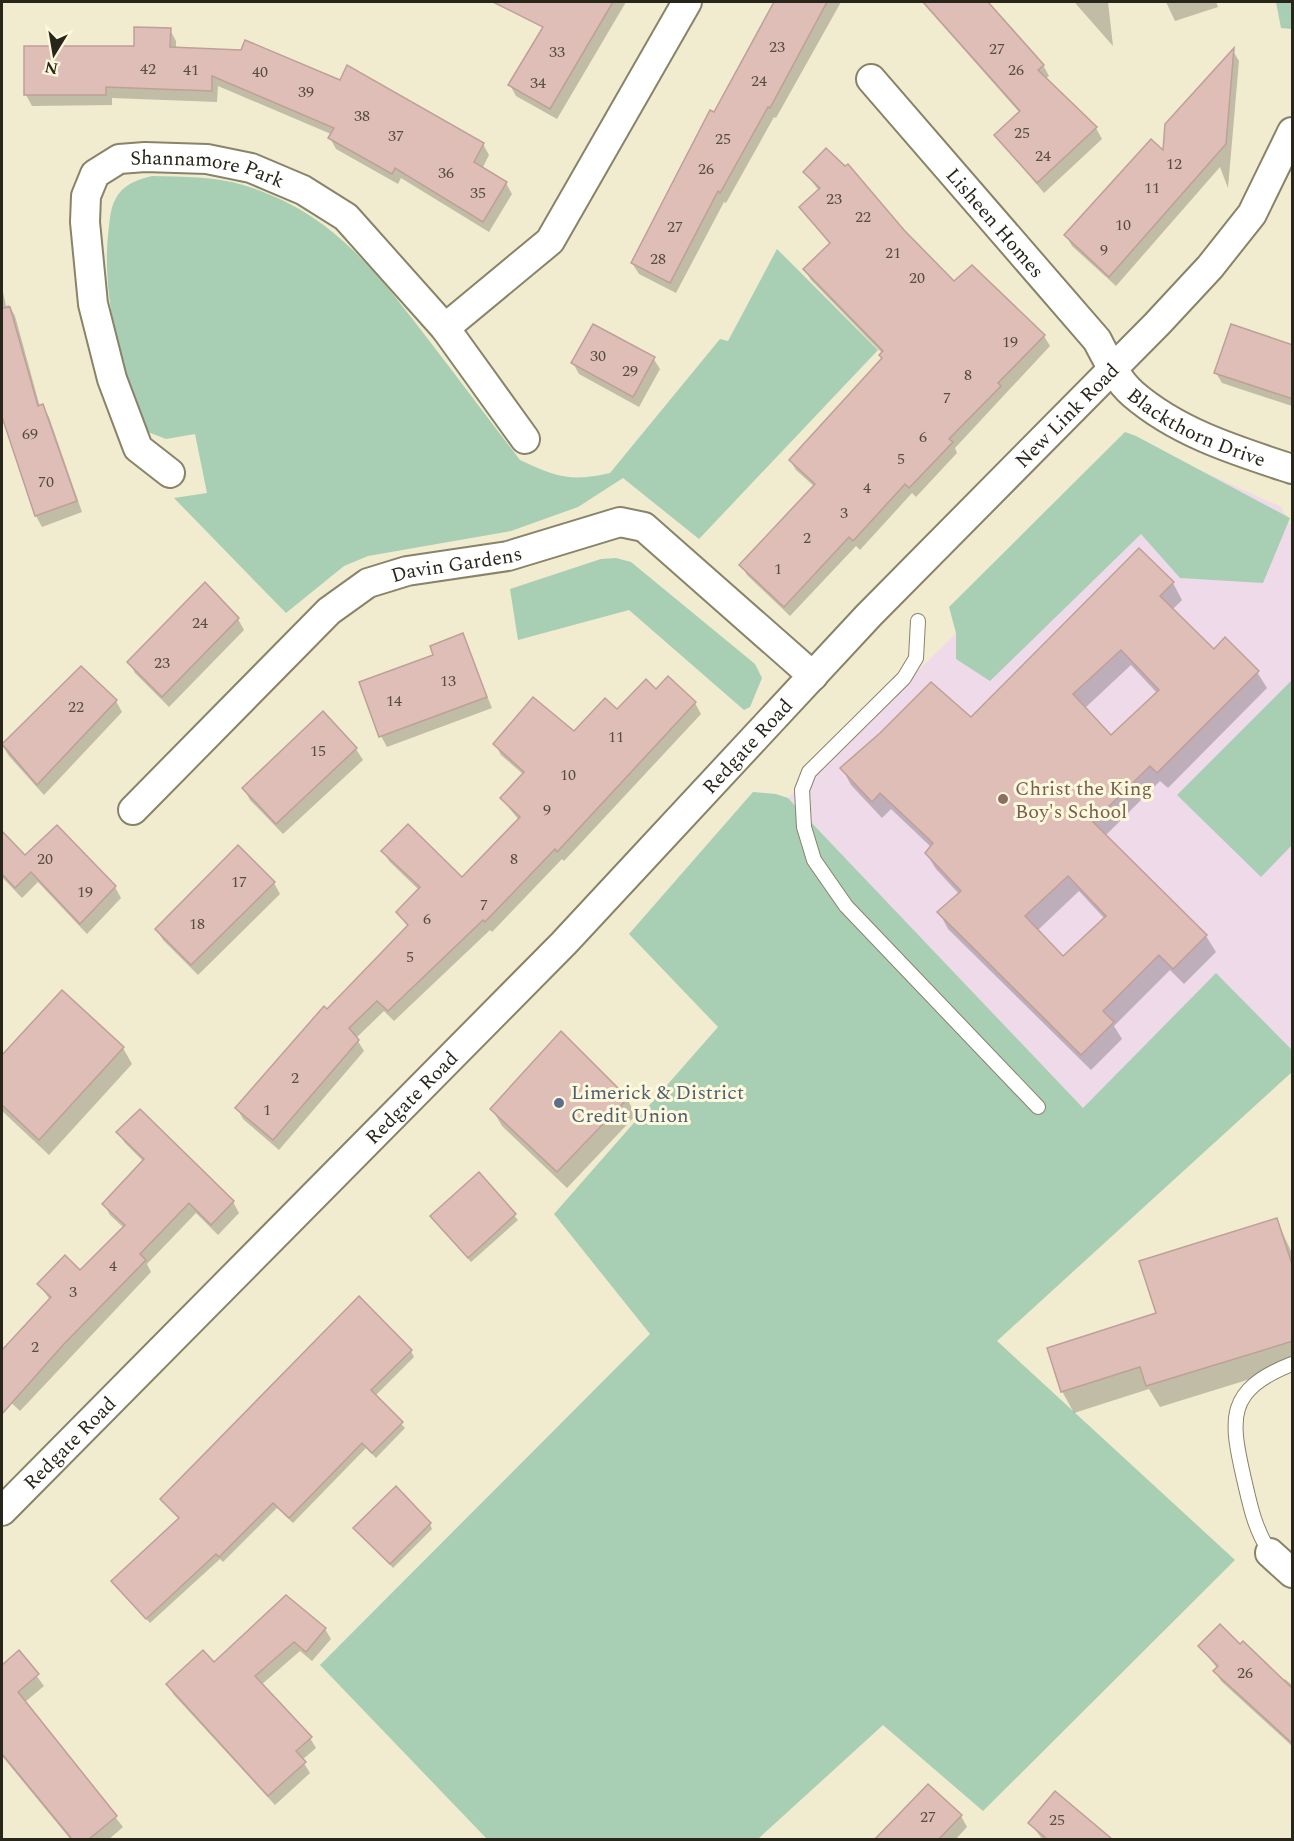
<svg xmlns="http://www.w3.org/2000/svg" width="1294" height="1841" viewBox="0 0 1294 1841" font-family="Spectral,serif">
	<style>
		.education { fill: #eedae9 }
		.green { fill: #a8ceb4 }
		.shadow { fill: #0003; fill-rule: evenodd }
		.building { fill: #debeb6; stroke: #bea098; stroke-width: 1.5; fill-rule: evenodd }
		.lines { fill: none; stroke-linecap: round; stroke-linejoin: round }
		.lane-casing { stroke: #888369; stroke-width: 16 }
		.street-casing { stroke: #888369; stroke-width: 32 }
		.lane { stroke: #fff; stroke-width: 14 }
		.street { stroke: #fff; stroke-width: 28 }
		.education-dot { fill: #8d6e63; stroke: #fef9dc; stroke-width: 2 }
		.service-dot { fill: #5c6f8a; stroke: #fef9dc; stroke-width: 2 }
		.labels { text-anchor: middle; stroke-width: 6; stroke-linejoin: round; paint-order: stroke }
		.number-label { font-size: 16px; fill: #564c42 }
		.street-label { font-size: 20px; fill: #28261b; stroke: #fef9dc }
		.education-label { font-size: 20px; fill: #785e54; stroke: #fef9dc; text-anchor: start }
		.service-label { font-size: 20px; fill: #4e5e75; stroke: #fef9dc; text-anchor: start }
	</style>
	<rect width="100%" height="100%" fill="#f1ebcf"/>
	<path class="education" d="M1147 446 1281 507 1292 528V1050L1216 973 1083 1108 788 798Z"/>
	<g class="green">
		<path d="M1276 2H1292V29L1281 28Z"/>
		<path d="M152 176C182 177 214 176 243 185 334 213 376 272 431 343 461 382 490 421 520 460 556 477 571 482 610 473L720 339 728 341 777 249 878 350 699 539 623 478 578 507 511 531 368 556 344 566 286 613 174 498 207 493 195 434 166 439 148 432C121 370 100 294 109 226 110 218 111 207 115 200 123 184 137 180 152 176Z"/>
		<path d="M1125 432 1136 436 1290 518 1263 583 1180 578 1141 534 990 681 956 659V633L949 607Z"/>
		<path d="M616 558 631 562 755 664 762 678 750 707 744 710 629 610 518 640 510 589 601 559Z"/>
		<path d="M1292 680V845L1261 877 1177 795Z"/>
		<path d="M753 792 776 794 788 798 1083 1108 1216 973 1292 1050V1072L997 1341 1235 1560 983 1811 883 1725 758 1839H487L320 1665 650 1334 554 1214 718 1027 629 934Z"/>
	</g>
	<g class="shadow">
		<path d="M557 2H626L557 119 516 96 510 85Z"/>
		<path d="M778 2H841L776 118 774 117 726 203 724 202 676 293 639 274 632 263Z"/>
		<path d="M922 2H986L1043 65 1049 76 1045 79 1096 128 1102 139 1044 193 996 136 1020 113Z"/>
		<path d="M1075 2H1108L1113 46 1076 4Z"/>
		<path d="M1166 2H1216L1218 7 1175 21Z"/>
		<path d="M170 30 176 41V49L483 144 489 155 482 169 506 183 512 194 489 232 401 178 398 184 336 149 330 138 331 134 218 86 217 102 112 98V105L32 106 26 95Z"/>
		<path d="M1233 51 1239 61 1228 188 1220 167 1116 286 1072 246 1066 235 1164 153Z"/>
		<path d="M805 172 903 231 954 283 1044 336 1050 346 955 448 957 453 916 497 912 493 860 550 856 546 790 616 747 575 741 565 815 487 796 470 790 460 883 359V354L811 280 805 270 830 244 801 207 819 191Z"/>
		<path d="M2 287 6 306 9 305 15 316 40 407 43 406 49 417 82 512 42 527 36 516 2 417Z"/>
		<path d="M1292 347V406L1222 383 1216 373Z"/>
		<path d="M653 358 660 369 639 407 579 374 573 363Z"/>
		<path d="M1173 583 1182 600 1172 610 1214 651 1257 672 1267 688 1168 788 1160 781 1105 836 1206 936 1216 952 1184 984 1170 970 1114 1026 1122 1039 1091 1070 948 929 939 912 959 894 936 869 926 853 931 847 891 809 882 818 851 785 842 768 971 719ZM1131 665 1157 693 1111 737 1085 708ZM1079 891 1105 919 1063 958 1037 931Z"/>
		<path d="M238 619 244 630 169 707 135 673 129 662Z"/>
		<path d="M462 635 492 708 387 747 381 736 435 656Z"/>
		<path d="M81 668 116 701 122 712 44 795 9 756 2 745Z"/>
		<path d="M668 679 695 703 701 714 564 861 562 859 492 932 490 930 394 1021 384 1011 356 1038 364 1051 279 1150 243 1119 237 1108 408 927 398 912 419 890 390 862 383 852 463 880 519 820 502 799 524 775 501 755 495 744 574 733 656 691Z"/>
		<path d="M356 749 363 760 283 834 250 800 244 789Z"/>
		<path d="M9 841 24 857 115 887 121 898 87 934 38 882 22 898 2 877V848Z"/>
		<path d="M274 883 280 894 198 975 163 940 156 929Z"/>
		<path d="M62 992 123 1048 132 1064 49 1155 2 1111V1057Z"/>
		<path d="M627 1099 636 1115 567 1188 502 1126 492 1109Z"/>
		<path d="M118 1132 233 1202 239 1213 218 1235 196 1213 147 1264 151 1272 20 1411 2 1394V1352L50 1300 39 1284 80 1272 124 1228 110 1215 104 1204 144 1162 125 1143Z"/>
		<path d="M478 1174 518 1220 471 1262 432 1217Z"/>
		<path d="M1276 1219 1292 1253V1366L1160 1407 1149 1389 1074 1413 1062 1391Z"/>
		<path d="M411 1351 414 1357 375 1396 405 1428 376 1458 366 1448 293 1523 277 1508 223 1562 220 1559 150 1623 116 1587 113 1581 180 1519 162 1499Z"/>
		<path d="M430 1524 432 1529 393 1568 355 1528Z"/>
		<path d="M325 1629 331 1639 312 1661 300 1651 261 1685 310 1738 316 1748 302 1760 310 1773 275 1805 174 1695 168 1685 214 1664Z"/>
		<path d="M1200 1646 1240 1647 1283 1682 1285 1679 1292 1685V1746L1221 1681 1215 1671 1217 1668Z"/>
		<path d="M19 1652 44 1686 25 1702 123 1827 108 1840H71L2 1756V1666Z"/>
		<path d="M928 1786 961 1816 967 1827 955 1840H879Z"/>
		<path d="M1030 1823 1102 1839 1043 1840Z"/>
	</g>
	<g class="building">
		<path d="M493 2H613L550 109 508 85 543 27Z"/>
		<path d="M774 2H827L770 108 768 107 720 193 718 191 670 283 631 263 710 110 714 112Z"/>
		<path d="M923 2H988L1044 65 1038 70 1097 127 1037 183 994 135 1020 111Z"/>
		<path d="M134 27 171 28 170 47 241 50 245 40 340 80 347 65 484 143 474 162 507 182 483 222 395 168 392 174 328 138 334 128 212 76V91L106 87V95H24V46H134Z"/>
		<path d="M1234 48 1226 144 1109 277 1064 235 1151 139 1163 150 1165 124Z"/>
		<path d="M826 148 845 166 848 164 904 230 954 281 972 265 1045 335 998 383 1001 386 949 439 953 442 909 488 905 484 853 541 849 537 784 607 739 565 815 484 789 460 882 358 879 355 883 351 803 269 830 243 799 207 820 188 803 172Z"/>
		<path d="M10 307 38 406 43 404 77 501 35 516 2 417V308Z"/>
		<path d="M593 324 655 357 633 397 571 363Z"/>
		<path d="M1231 324 1293 345V399L1214 373Z"/>
		<path d="M1139 548 1174 582 1160 596 1214 649 1225 637 1259 671 1157 773 1150 766 1093 822 1207 935 1173 969 1159 955 1103 1011 1114 1022 1081 1055 937 912 961 891 925 853 933 843 880 793 872 802 840 768 880 733 931 682 971 717ZM1121 650 1159 690 1111 735 1073 694ZM1068 876 1106 916 1063 956 1025 916Z"/>
		<path d="M205 582 239 618 162 697 127 662Z"/>
		<path d="M463 633 487 697 379 737 359 682 433 655 430 646Z"/>
		<path d="M81 666 117 700 37 785 2 744Z"/>
		<path d="M668 676 696 702 557 852 555 849 485 922 483 920 388 1011 377 1001 349 1028 359 1040 273 1140 235 1108 324 1006 327 1009 408 925 396 912 420 887 381 851 408 824 462 877 520 817 500 798 524 772 493 744 533 697 574 731 605 698 617 709 646 679 656 689Z"/>
		<path d="M323 711 357 748 276 824 242 788Z"/>
		<path d="M57 825 116 886 80 924 31 872 15 888 2 874V831L25 855Z"/>
		<path d="M238 845 275 882 191 965 155 929Z"/>
		<path d="M62 990 124 1047 39 1140 2 1105V1055Z"/>
		<path d="M561 1031 628 1098 557 1172 490 1109Z"/>
		<path d="M140 1109 234 1201 211 1225 189 1203 140 1254 146 1260 63 1345 2 1414V1350L51 1297 37 1284 65 1255 80 1270 125 1225 102 1204 144 1159 116 1132Z"/>
		<path d="M479 1172 516 1214 468 1258 430 1216Z"/>
		<path d="M1277 1218 1293 1267V1341L1146 1386 1140 1367 1061 1392 1047 1348 1156 1313 1139 1261Z"/>
		<path d="M359 1296 412 1350 371 1390 403 1422 372 1453 362 1443 289 1518 273 1503 219 1557 216 1554 146 1619 111 1581 179 1518 160 1499Z"/>
		<path d="M396 1486 431 1523 390 1564 353 1528Z"/>
		<path d="M286 1595 326 1628 306 1652 294 1642 255 1676 312 1737 296 1751 306 1762 268 1796 166 1684 203 1650 214 1662Z"/>
		<path d="M1220 1624 1240 1644 1243 1641 1293 1689V1744L1213 1671 1218 1666 1198 1646Z"/>
		<path d="M19 1650 39 1674 18 1692 117 1816 89 1839H72L2 1754V1665Z"/>
		<path d="M928 1784 962 1815 939 1839H875Z"/>
		<path d="M1055 1791 1112 1839H1047L1028 1823Z"/>
	</g>
	<g class="lines">
		<g class="lane-casing">
			<g id="lane">
				<path d="M918 621 916 658 904 678 809 772 802 790 804 827 814 860 846 906 1038 1107"/>
				<path d="M1270 1553C1254 1526 1251 1509 1244 1479 1230 1418 1226 1390 1292 1364"/>
			</g>
		</g>
		<g class="street-casing">
			<g id="street">
				<path id="s1" d="M871 79 1097 340C1107 359 1117 380 1133 394 1178 433 1237 451 1292 469"/>
				<path d="M445 328 525 439"/>
				<path id="s2" d="M170 473 138 448 112 379 93 304 85 222 86 196 95 174 119 159 145 157 207 159 251 168 303 190 346 217 445 328 550 241 687 2"/>
				<path id="s3" d="M133 810 329 611 368 583 407 571 508 556 620 522 644 527 813 676"/>
				<path id="s4" d="M2 1511 564 943 869 615 1157 324 1210 267 1252 214 1292 132"/>
				<path d="M1270 1553 1292 1573"/>
			</g>
		</g>
		<use href="#lane" class="lane"/>
		<use href="#street" class="street"/>
	</g>
	<circle class="education-dot" cx="1003" cy="799" r="6"/>
	<circle class="service-dot" cx="559" cy="1103" r="6"/>
	<g class="labels">
		<g class="number-label">
			<text x="777" y="52">23</text>
			<text x="997" y="54">27</text>
			<text x="557" y="57">33</text>
			<text x="148" y="74">42</text>
			<text x="191" y="75">41</text>
			<text x="1016" y="75">26</text>
			<text x="260" y="77">40</text>
			<text x="759" y="86">24</text>
			<text x="538" y="88">34</text>
			<text x="306" y="97">39</text>
			<text x="362" y="121">38</text>
			<text x="1022" y="138">25</text>
			<text x="396" y="141">37</text>
			<text x="723" y="144">25</text>
			<text x="1043" y="161">24</text>
			<text x="1174" y="169">12</text>
			<text x="706" y="174">26</text>
			<text x="446" y="178">36</text>
			<text x="1152" y="193">11</text>
			<text x="478" y="198">35</text>
			<text x="834" y="204">23</text>
			<text x="863" y="222">22</text>
			<text x="1123" y="230">10</text>
			<text x="675" y="232">27</text>
			<text x="1104" y="255">9</text>
			<text x="893" y="258">21</text>
			<text x="658" y="264">28</text>
			<text x="917" y="283">20</text>
			<text x="1010" y="347">19</text>
			<text x="598" y="361">30</text>
			<text x="630" y="376">29</text>
			<text x="968" y="380">8</text>
			<text x="947" y="403">7</text>
			<text x="30" y="439">69</text>
			<text x="923" y="442">6</text>
			<text x="901" y="464">5</text>
			<text x="46" y="487">70</text>
			<text x="867" y="493">4</text>
			<text x="844" y="518">3</text>
			<text x="807" y="543">2</text>
			<text x="778" y="574">1</text>
			<text x="200" y="628">24</text>
			<text x="162" y="668">23</text>
			<text x="448" y="686">13</text>
			<text x="394" y="706">14</text>
			<text x="76" y="712">22</text>
			<text x="616" y="742">11</text>
			<text x="318" y="756">15</text>
			<text x="568" y="780">10</text>
			<text x="547" y="815">9</text>
			<text x="45" y="864">20</text>
			<text x="514" y="864">8</text>
			<text x="239" y="887">17</text>
			<text x="85" y="897">19</text>
			<text x="484" y="910">7</text>
			<text x="427" y="924">6</text>
			<text x="197" y="929">18</text>
			<text x="410" y="962">5</text>
			<text x="295" y="1083">2</text>
			<text x="267" y="1115">1</text>
			<text x="113" y="1271">4</text>
			<text x="73" y="1297">3</text>
			<text x="35" y="1352">2</text>
			<text x="1245" y="1678">26</text>
			<text x="928" y="1822">27</text>
			<text x="1057" y="1825">25</text>
		</g>
		<g class="street-label">
			<text dy="7" stroke="none"><textPath href="#s2" startOffset="442">Shannamore Park</textPath></text>
			<text dy="7" stroke="none"><textPath href="#s1" startOffset="190">Lisheen Homes</textPath></text>
			<text dy="7" stroke="none"><textPath href="#s4" startOffset="1528">New Link Road</textPath></text>
			<text dy="7" stroke="none"><textPath href="#s1" startOffset="483">Blackthorn Drive</textPath></text>
			<text dy="7" stroke="none"><textPath href="#s3" startOffset="418">Davin Gardens</textPath></text>
			<text dy="7" stroke="none"><textPath href="#s4" startOffset="1068">Redgate Road</textPath></text>
			<text dy="7" stroke="none"><textPath href="#s4" startOffset="582">Redgate Road</textPath></text>
			<text dy="7" stroke="none"><textPath href="#s4" startOffset="96">Redgate Road</textPath></text>
		</g>
		<g class="education-label">
			<text x="1015" y="795">Christ the King<tspan x="1015" dy="23">Boy's School</tspan></text>
		</g>
		<g class="service-label">
			<text x="571" y="1099">Limerick &amp; District<tspan x="571" dy="23">Credit Union</tspan></text>
		</g>
	</g>
	<rect width="1294" height="1841" fill="none" stroke="#28261b" stroke-width="6"/>
	<g transform="translate(54 54) rotate(191)" stroke="#fef9dc" stroke-width="4.5" paint-order="stroke">
	<path d="M0-4.5L10 22L0 15L-10 22Z" fill="#28261b"/>
	<text y="-9" font-size="16" font-weight="bold" text-anchor="middle" fill="#28261b">N</text>
	</g>
</svg>
